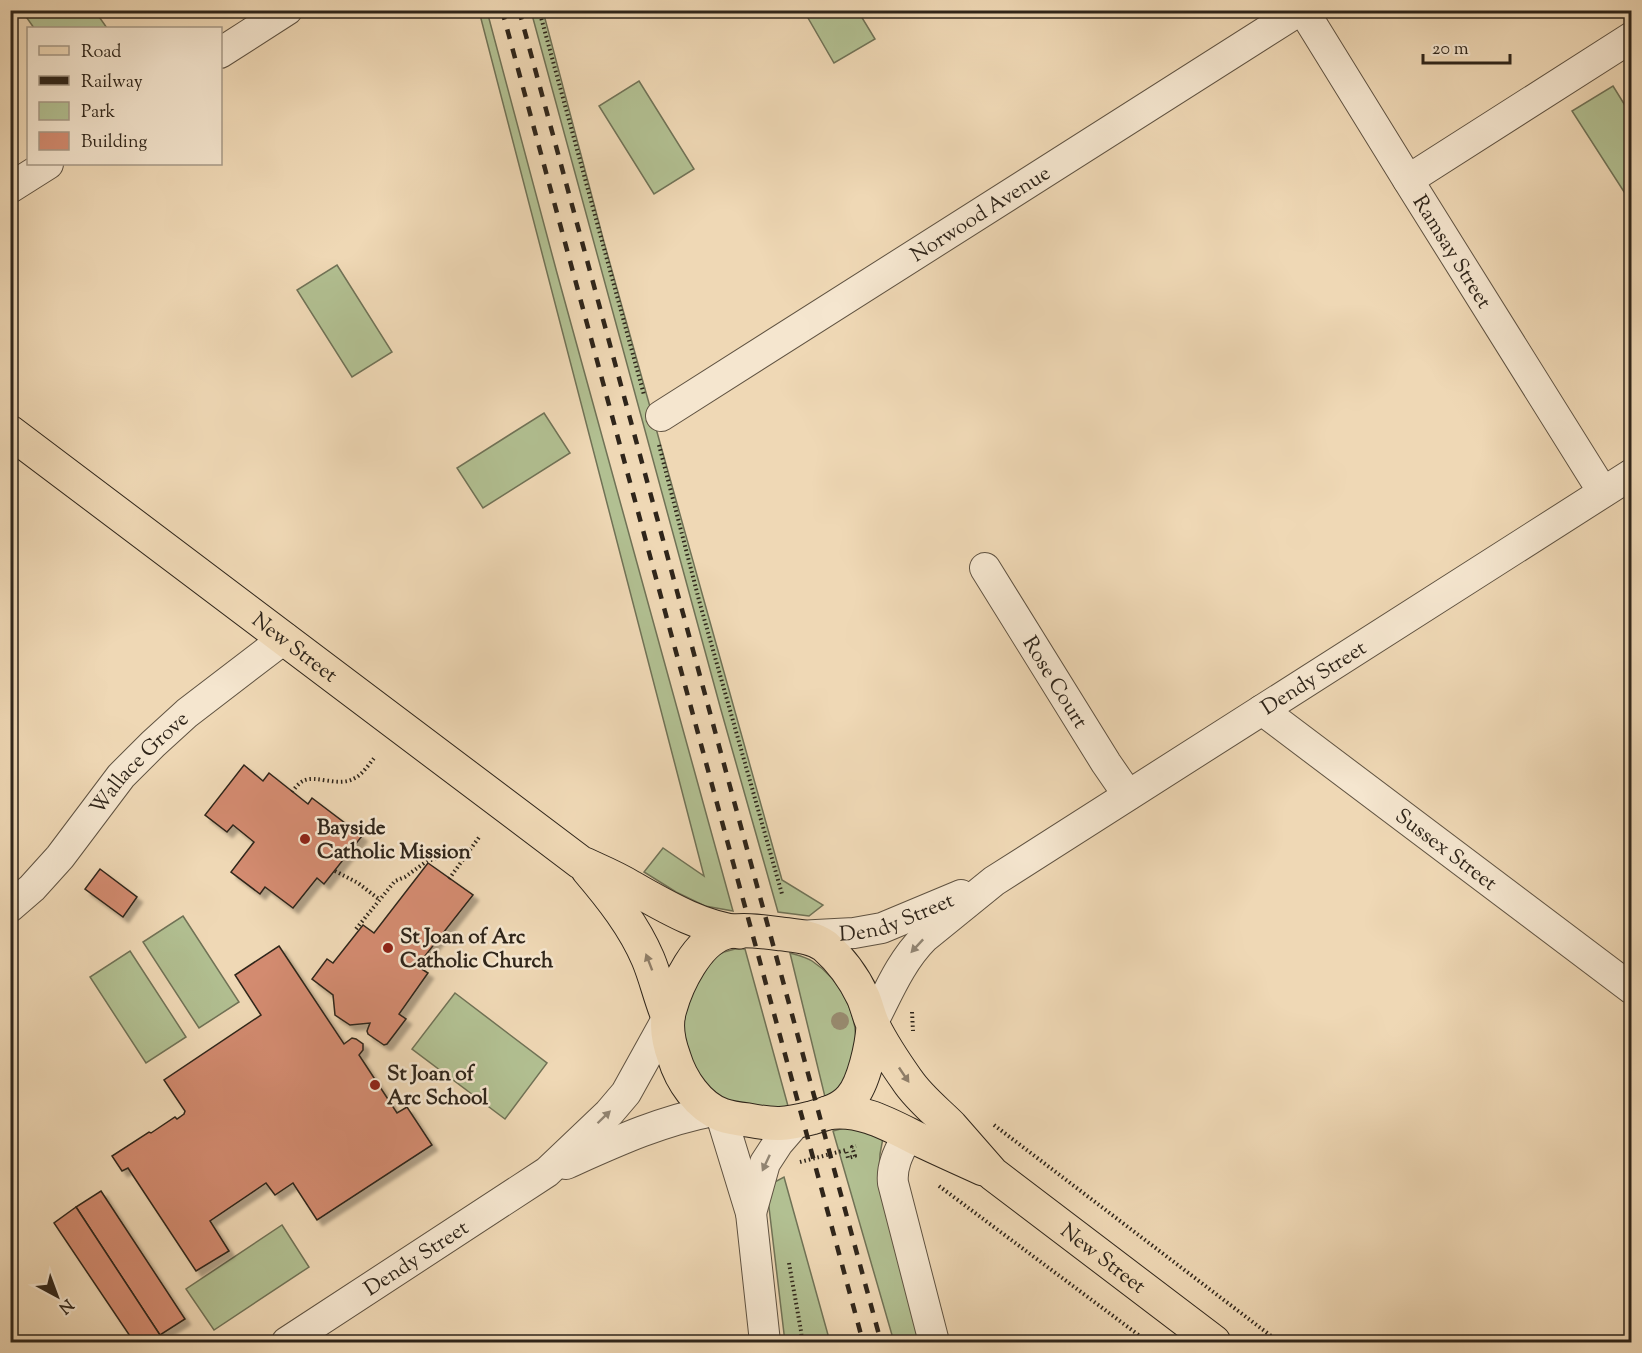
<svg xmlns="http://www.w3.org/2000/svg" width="1642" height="1353" viewBox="0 0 1642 1353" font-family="'Sorts Mill Goudy',serif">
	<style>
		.green { fill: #b2c092; stroke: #707256; stroke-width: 1.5 }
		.building { fill: #d38b70; stroke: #2f251a; stroke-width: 1.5; filter: url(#shadow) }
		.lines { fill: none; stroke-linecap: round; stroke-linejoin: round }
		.minor-casing { stroke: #5f5241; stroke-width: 32 }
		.major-casing { stroke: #2f251a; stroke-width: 35 }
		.path { stroke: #2f251a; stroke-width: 4; stroke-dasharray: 1.5 3; stroke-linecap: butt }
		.minor { stroke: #f5e6cf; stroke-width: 30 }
		.major { stroke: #efd8b5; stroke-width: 33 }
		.rail { stroke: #2f251a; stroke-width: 4.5; stroke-dasharray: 10 10; stroke-linecap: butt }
		.tree { fill: #988b70 }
		.oneway { fill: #928674 }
		.oneway2 { fill: #8f7e68 }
		.poi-dot { fill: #8f2418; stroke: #f5e6cf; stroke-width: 2 }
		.labels { text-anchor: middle; stroke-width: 5; stroke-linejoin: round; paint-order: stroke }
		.street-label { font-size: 21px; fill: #2f251a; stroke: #f5e6cf }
		.poi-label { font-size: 21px; font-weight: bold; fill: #2f251a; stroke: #f5e6cf; text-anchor: start }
	</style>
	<defs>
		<filter id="shadow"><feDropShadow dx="5.5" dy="5.5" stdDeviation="1.5" flood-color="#0004"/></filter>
	</defs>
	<rect width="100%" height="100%" fill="#efd8b5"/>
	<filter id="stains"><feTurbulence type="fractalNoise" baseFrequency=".00333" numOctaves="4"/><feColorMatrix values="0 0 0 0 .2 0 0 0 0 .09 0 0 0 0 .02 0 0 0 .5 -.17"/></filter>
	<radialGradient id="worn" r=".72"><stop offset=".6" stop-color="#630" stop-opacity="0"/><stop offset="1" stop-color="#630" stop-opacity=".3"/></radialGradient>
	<g class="green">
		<path d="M22 11H95L107 28H34Z"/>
		<path d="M479 11H487L557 273 733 911 705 906 676 892 644 872 663 848 704 876Z"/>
		<path d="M531 11H543L604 242 782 880 823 905 809 916 778 912 721 710Z"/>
		<path d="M804 11H858L875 39 834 63Z"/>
		<path d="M639 81 694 169 654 194 599 106Z"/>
		<path d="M1613 86 1631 115 1632 196 1628 198 1572 111Z"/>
		<path d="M337 265 392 352 352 377 297 290Z"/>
		<path d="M544 413 570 453 483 508 457 468Z"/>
		<path d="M183 916 239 1002 199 1028 143 942Z"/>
		<path d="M735 949H745L788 1106 780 1108 744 1106 724 1099 706 1085 695 1072 680 1034 686 998 710 959 724 952Z"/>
		<path d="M130 951 186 1037 146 1063 90 977Z"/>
		<path d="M790 953C797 955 806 957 812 961 840 979 860 1016 855 1050 853 1063 846 1077 841 1089L825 1097Z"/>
		<path d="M455 993 547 1063 505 1119 412 1049Z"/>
		<path d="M844 1128 858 1129 883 1138 880 1154 879 1178 920 1342H894L833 1131Z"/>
		<path d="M784 1177 830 1342H785L768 1199 769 1185Z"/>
		<path d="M282 1225 309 1267 214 1330 186 1289Z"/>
	</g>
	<g class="building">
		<path d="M244 765 263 781 269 773 308 804 312 798 362 836 324 884 317 878 293 908 265 887 260 894 231 872 254 842 233 825 227 832 205 815Z"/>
		<path d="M428 863 473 895 417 966 428 973 399 1014 406 1019 387 1044 384 1045 368 1034 367 1031 370 1023 350 1025 335 1015 333 995 312 979 327 959 333 963 363 925 374 933Z"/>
		<path d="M100 869 137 897 123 917 85 889Z"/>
		<path d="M279 946 344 1044 352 1038 356 1039 363 1044V1050L359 1055 397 1113 407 1107 432 1145 317 1220 293 1183 275 1195 266 1183 210 1221 229 1251 196 1271 128 1168 122 1171 112 1156 149 1132 151 1133 175 1117 177 1119 184 1114 185 1111 164 1080 261 1015 235 975Z"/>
		<path d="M101 1191 185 1319 160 1335 76 1207Z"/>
		<path d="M76 1207 160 1335 150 1342H134L54 1223Z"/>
	</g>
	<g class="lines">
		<g class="minor-casing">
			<g id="minor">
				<path id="s1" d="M1303 10 1408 180 1603 492"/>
				<path d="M220 53 287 10"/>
				<path d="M1408 180 1632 37"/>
				<path d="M10 188 48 164"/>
				<path id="s2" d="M661 416 1300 10"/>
				<path id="s3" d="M985 568 1106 763 1128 795"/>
				<path id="s4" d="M1262 710 1632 989"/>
				<path id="s5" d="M10 907 32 888 60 857 121 776 153 744 187 713 285 638"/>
				<path id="s6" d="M797 936 854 933 882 928 961 895"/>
				<path id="s7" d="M872 1024C888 993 900 962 925 937L994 881 1632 474"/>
				<path d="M721 1115 751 1213 765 1342"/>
				<path d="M908 1134C900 1150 891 1165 893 1183L934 1342"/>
				<path d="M566 1164C615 1142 660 1121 713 1111"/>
				<path d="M751 1213 765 1163 778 1143 797 1121"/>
				<path id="s8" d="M287 1342 547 1172 609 1113 626 1093 667 1019"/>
			</g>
		</g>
		<g class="major-casing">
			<g id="major">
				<path id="s9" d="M10 432 580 862C597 870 615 877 631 887 665 906 699 927 739 932"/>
				<path d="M588 870C611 897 634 926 648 959 656 978 660 998 668 1017"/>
				<path id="s10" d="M873 1026C872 1045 864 1083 851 1098 841 1110 825 1114 811 1118 784 1125 775 1125 748 1120 739 1119 730 1118 722 1115 698 1106 681 1080 674 1057 668 1041 665 1025 670 1009 677 984 697 942 724 933 739 928 766 932 782 934 797 936 813 937 825 946 841 960 854 978 863 997 867 1006 869 1017 874 1027 883 1045 895 1063 907 1080 919 1098 936 1111 951 1126 965 1142 979 1158 993 1174L1214 1342"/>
				<path d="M827 1113C862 1107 893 1127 924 1142 943 1151 963 1160 983 1169"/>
			</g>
		</g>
		<g class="path">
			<path d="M539 10 644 395"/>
			<path d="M659 445 700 604 782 894"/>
			<path d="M292 792C295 788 299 783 303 781 315 774 339 788 355 778 363 774 369 764 375 757"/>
			<path d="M335 871 358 883 380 900"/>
			<path d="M449 879 480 836"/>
			<path d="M356 929 395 881 405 877 427 861 470 851"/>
			<path d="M912 1012 913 1031"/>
			<path d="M994 1125 1279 1342"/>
			<path d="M800 1162 846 1150 848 1158 855 1156 852 1147 856 1146"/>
			<path d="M939 1186 1148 1342"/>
			<path d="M789 1263 801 1331 802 1342"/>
		</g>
		<use href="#minor" class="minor"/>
		<use href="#major" class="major"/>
		<g class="rail">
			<path d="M502 10 863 1342"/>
			<path d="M519 10 881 1342"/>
		</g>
	</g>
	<circle class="tree" cx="840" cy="1021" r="9"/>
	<defs><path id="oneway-solid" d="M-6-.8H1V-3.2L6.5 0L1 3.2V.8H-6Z" transform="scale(1.5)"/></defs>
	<g class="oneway">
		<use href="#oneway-solid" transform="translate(917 946) rotate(133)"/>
		<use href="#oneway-solid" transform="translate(604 1117) rotate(-44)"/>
		<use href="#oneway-solid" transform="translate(766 1163) rotate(115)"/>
	</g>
	<g class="oneway2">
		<use href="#oneway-solid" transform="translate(649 962) rotate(-111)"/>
		<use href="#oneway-solid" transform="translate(904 1075) rotate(56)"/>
	</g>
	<g class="poi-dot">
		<circle cx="305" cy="839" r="6"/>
		<circle cx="388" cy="948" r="6"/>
		<circle cx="375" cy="1085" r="6"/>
	</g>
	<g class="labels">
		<g class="street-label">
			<text dy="7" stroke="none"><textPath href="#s2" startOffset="378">Norwood Avenue</textPath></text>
			<text dy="7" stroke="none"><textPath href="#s1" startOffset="284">Ramsay Street</textPath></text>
			<text dy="7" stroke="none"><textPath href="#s9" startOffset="357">New Street</textPath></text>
			<text dy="7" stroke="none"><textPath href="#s7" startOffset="570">Dendy Street</textPath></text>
			<text dy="7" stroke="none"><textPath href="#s3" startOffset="134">Rose Court</textPath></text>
			<text dy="7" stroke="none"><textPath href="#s5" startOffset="194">Wallace Grove</textPath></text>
			<text dy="7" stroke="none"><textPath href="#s4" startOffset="231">Sussex Street</textPath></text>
			<text dy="7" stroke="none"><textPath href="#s6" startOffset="102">Dendy Street</textPath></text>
			<text dy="7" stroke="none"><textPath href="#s8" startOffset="154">Dendy Street</textPath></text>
			<text dy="7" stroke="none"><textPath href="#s10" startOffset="963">New Street</textPath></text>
		</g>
		<g class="poi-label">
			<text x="317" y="834">Bayside<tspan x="317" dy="24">Catholic Mission</tspan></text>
			<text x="400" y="943">St Joan of Arc<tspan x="400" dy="24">Catholic Church</tspan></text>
			<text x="387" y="1080">St Joan of<tspan x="387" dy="24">Arc School</tspan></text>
		</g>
	</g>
	<rect width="1642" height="1353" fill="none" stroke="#efd8b5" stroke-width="36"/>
	<rect x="12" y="12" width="1618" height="1329" fill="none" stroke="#2f251a" stroke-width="3"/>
	<rect x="18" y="18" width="1606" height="1317" fill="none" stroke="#2f251a" stroke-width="1.5"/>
	<rect x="27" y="27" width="195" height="138" fill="#f5e6cf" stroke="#a69987" stroke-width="1.5"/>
	<rect x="39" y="46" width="30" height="9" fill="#efd8b5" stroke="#a69987" stroke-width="1.5"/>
	<text x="81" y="57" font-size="18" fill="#2f251a">Road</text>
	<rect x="39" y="76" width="30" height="9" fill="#2f251a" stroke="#a69987" stroke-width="1.5"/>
	<text x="81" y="87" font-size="18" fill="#2f251a">Railway</text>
	<rect x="39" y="102" width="30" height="18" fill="#b2c092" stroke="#a69987" stroke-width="1.5"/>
	<text x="81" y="117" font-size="18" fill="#2f251a">Park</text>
	<rect x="39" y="132" width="30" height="18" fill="#d38b70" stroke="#a69987" stroke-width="1.5"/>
	<text x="81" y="147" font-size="18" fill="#2f251a">Building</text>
	<g transform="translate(57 1296) rotate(139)" stroke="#f5e6cf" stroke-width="4.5" paint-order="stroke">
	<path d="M0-4.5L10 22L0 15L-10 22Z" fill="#2f251a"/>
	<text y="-9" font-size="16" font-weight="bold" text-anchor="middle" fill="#2f251a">N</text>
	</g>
	<path d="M1423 54v9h87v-9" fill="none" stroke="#2f251a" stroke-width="3"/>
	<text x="1432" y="54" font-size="18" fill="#2f251a" stroke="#f5e6cf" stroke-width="4.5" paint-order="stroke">20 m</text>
	<rect width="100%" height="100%" filter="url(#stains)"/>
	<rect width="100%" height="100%" fill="url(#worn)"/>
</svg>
